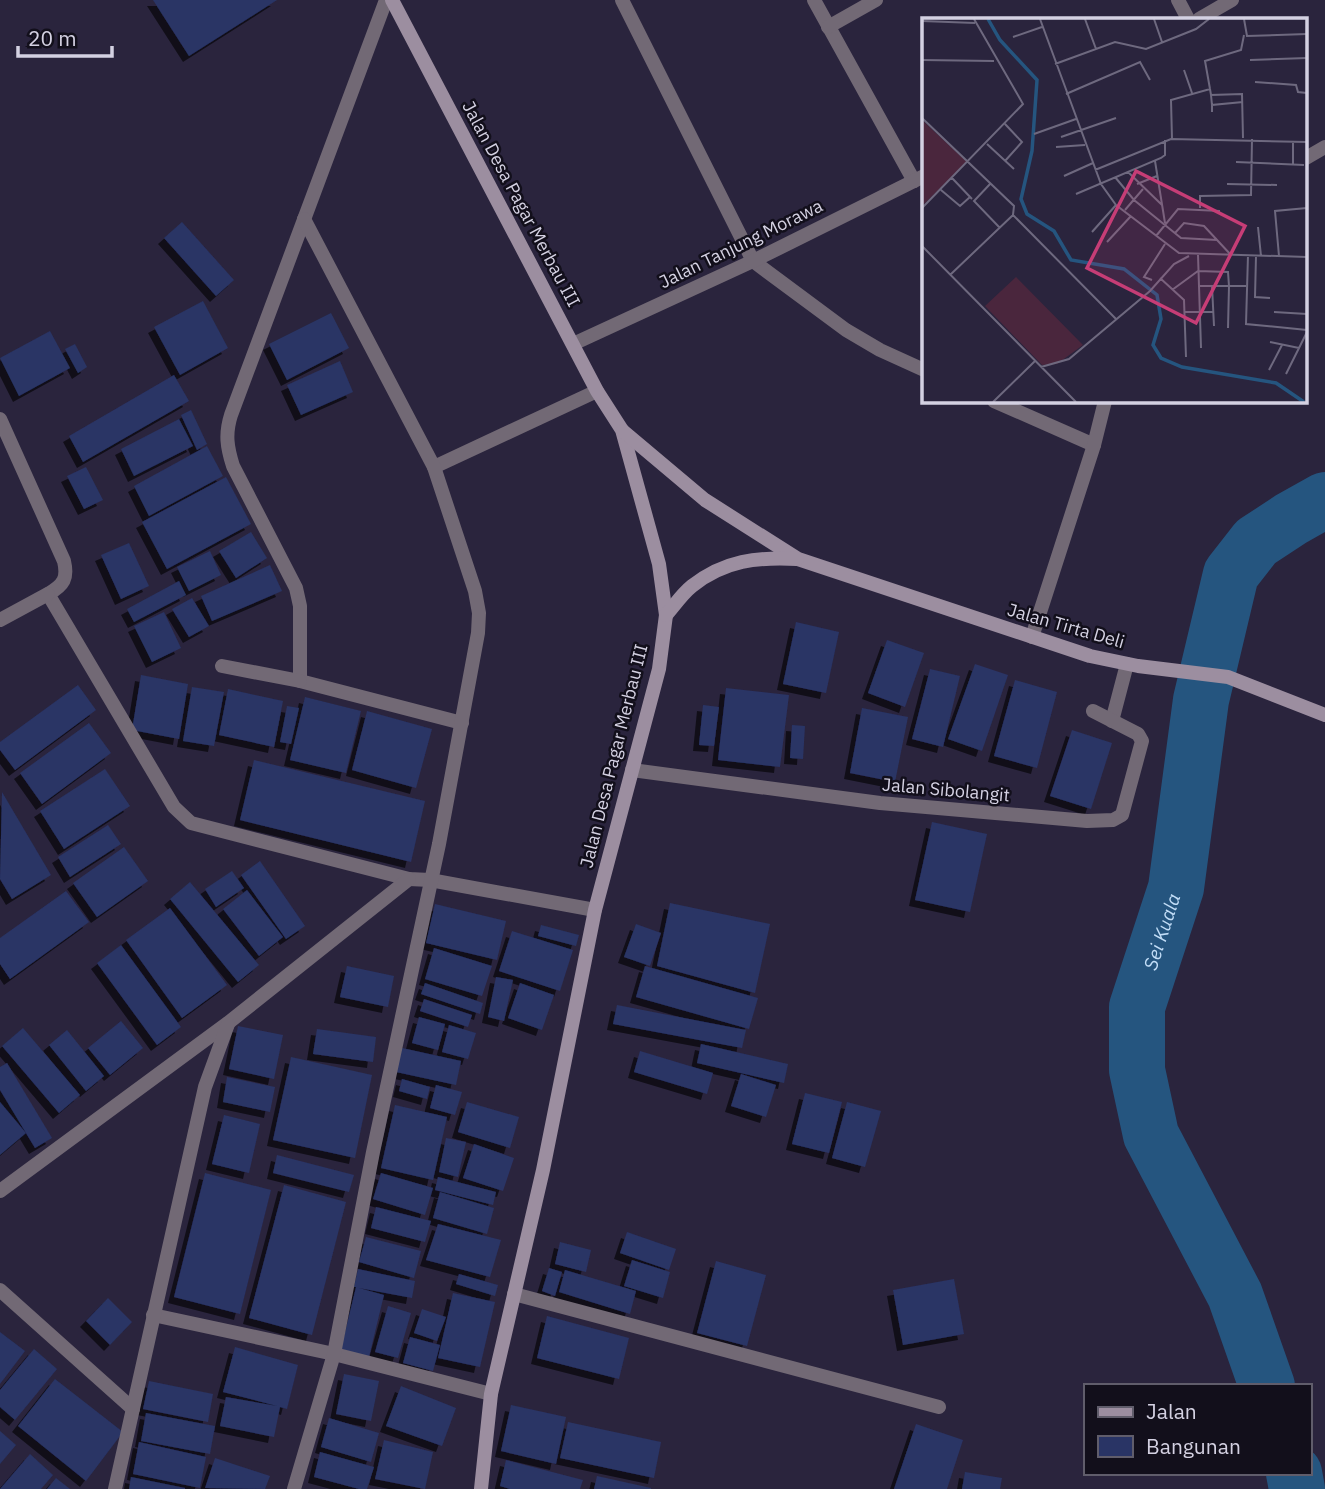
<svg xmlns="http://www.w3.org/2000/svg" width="1325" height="1489" viewBox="0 0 1325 1489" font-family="'IBM Plex Sans',sans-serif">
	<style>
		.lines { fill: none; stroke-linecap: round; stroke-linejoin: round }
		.river { stroke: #25557f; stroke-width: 56 }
		.building { fill: #293465; filter: url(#shadow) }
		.street { stroke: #726975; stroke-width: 14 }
		.secondary { stroke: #9c8ea0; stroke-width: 14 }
		.labels { text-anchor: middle; stroke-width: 5; stroke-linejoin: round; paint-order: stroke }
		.street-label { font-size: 18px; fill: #d4d1e2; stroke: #120f1b }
		.water-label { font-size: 19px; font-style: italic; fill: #c2ddf7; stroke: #120f1b }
		.inset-river { fill: none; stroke: #25557f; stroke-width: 3.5 }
		.inset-road { fill: none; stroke: #6e697f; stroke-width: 2 }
		.view { fill: #c63d76; fill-opacity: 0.15; stroke: #c63d76; stroke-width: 3.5 }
		.inset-edge { fill: none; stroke: #d4d1e2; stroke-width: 3.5 }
	</style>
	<defs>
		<filter id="shadow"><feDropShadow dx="-6" dy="6" stdDeviation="0" flood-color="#0009"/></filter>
	</defs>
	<rect width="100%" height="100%" fill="#2a243d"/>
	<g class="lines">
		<g class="river">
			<path id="s1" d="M1267 1386 1235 1295 1151 1135 1137 1070V1007L1176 888 1201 700 1231 574 1256 542 1291 519 1325 500"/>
			<path d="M1294 1473 1297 1489"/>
		</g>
	</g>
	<g class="building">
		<path d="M153 0H277L189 56Z"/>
		<path d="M182 222 234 280 216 296 164 238Z"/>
		<path d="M203 301 228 348 180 375 154 327Z"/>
		<path d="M331 313 349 348 287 380 269 344Z"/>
		<path d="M50 331 70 368 19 396 0 358Z"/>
		<path d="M75 344 87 367 78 373 65 349Z"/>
		<path d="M340 361 353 392 301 415 287 385Z"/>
		<path d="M174 375 189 401 83 462 69 436Z"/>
		<path d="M191 410 207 444 197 450 181 415Z"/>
		<path d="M179 419 193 446 134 476 121 449Z"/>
		<path d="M207 446 223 476 149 516 134 486Z"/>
		<path d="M86 467 103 500 84 509 67 476Z"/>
		<path d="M226 477 251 524 167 569 142 522Z"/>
		<path d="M251 532 267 558 236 578 219 551Z"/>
		<path d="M129 543 149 586 121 599 101 555Z"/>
		<path d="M210 551 221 575 189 591 177 567Z"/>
		<path d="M270 565 282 591 212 621 201 596Z"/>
		<path d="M179 581 186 595 134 622 127 609Z"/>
		<path d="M192 598 209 626 189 637 172 609Z"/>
		<path d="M164 612 181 648 152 662 134 626Z"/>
		<path d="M796 622 839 632 826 693 783 684Z"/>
		<path d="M887 640 924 653 905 707 868 693Z"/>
		<path d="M975 664 1008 675 982 751 948 739Z"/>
		<path d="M930 669 960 676 943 747 912 739Z"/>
		<path d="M141 675 188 684 179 739 132 730Z"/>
		<path d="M1015 680 1057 692 1037 768 994 756Z"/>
		<path d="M78 685 96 710 15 770 0 750V742Z"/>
		<path d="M192 687 224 692 214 746 183 741Z"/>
		<path d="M726 688 789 695 780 767 718 760Z"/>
		<path d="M228 689 283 701 274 747 219 735Z"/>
		<path d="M305 697 361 711 346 773 290 760Z"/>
		<path d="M703 705 719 707 714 746 699 745Z"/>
		<path d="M287 706 299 708 291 744 280 742Z"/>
		<path d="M862 708 908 717 895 782 850 773Z"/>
		<path d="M367 711 432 729 416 788 352 770Z"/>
		<path d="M89 723 111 753 42 804 20 773Z"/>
		<path d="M792 725 805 726 803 759 790 758Z"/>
		<path d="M1072 730 1112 743 1091 809 1050 796Z"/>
		<path d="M254 760 425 801 411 862 240 820Z"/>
		<path d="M105 769 130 806 64 849 40 811Z"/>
		<path d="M2 792 51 875 12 899 0 879Z"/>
		<path d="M932 822 987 834 970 912 915 900Z"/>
		<path d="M108 825 121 844 70 877 58 857Z"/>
		<path d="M124 847 148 881 97 917 73 883Z"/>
		<path d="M260 861 305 926 286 939 241 875Z"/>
		<path d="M232 871 244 888 216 907 205 889Z"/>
		<path d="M190 882 259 965 238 982 170 899Z"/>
		<path d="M247 890 283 937 259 956 223 909Z"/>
		<path d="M66 891 89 922 10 979 0 964V938Z"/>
		<path d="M670 903 770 924 755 993 657 966Z"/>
		<path d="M435 904 506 921 497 960 426 943Z"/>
		<path d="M170 908 227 985 182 1018 126 940Z"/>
		<path d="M636 924 661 933 650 966 624 957Z"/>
		<path d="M541 925 579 935 576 946 538 936Z"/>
		<path d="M512 931 573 950 560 991 499 971Z"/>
		<path d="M121 945 181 1027 157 1045 97 963Z"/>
		<path d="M434 948 492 966 482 996 425 979Z"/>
		<path d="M347 966 394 976 388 1007 340 997Z"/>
		<path d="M645 966 758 998 749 1029 636 997Z"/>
		<path d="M496 977 513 980 504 1021 488 1017Z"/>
		<path d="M425 983 483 1003 480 1014 421 994Z"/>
		<path d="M520 983 554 995 542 1030 508 1018Z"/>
		<path d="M424 999 472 1015 468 1027 420 1011Z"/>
		<path d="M617 1005 746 1030 742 1048 613 1024Z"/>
		<path d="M419 1017 445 1024 438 1050 412 1043Z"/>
		<path d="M121 1021 143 1048 110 1075 88 1048Z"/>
		<path d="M449 1025 476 1033 468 1059 442 1052Z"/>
		<path d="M238 1026 283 1035 274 1079 229 1069Z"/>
		<path d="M23 1028 80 1095 59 1113 2 1046Z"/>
		<path d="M317 1029 376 1037 373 1062 313 1054Z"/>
		<path d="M67 1030 104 1076 86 1091 49 1045Z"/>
		<path d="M701 1044 788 1064 784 1083 697 1063Z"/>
		<path d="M402 1048 461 1061 456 1085 396 1072Z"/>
		<path d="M640 1051 713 1073 707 1094 634 1072Z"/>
		<path d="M291 1057 372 1075 355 1158 273 1140Z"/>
		<path d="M7 1063 52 1138 35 1148 0 1090V1067Z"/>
		<path d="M741 1074 776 1085 766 1117 731 1106Z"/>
		<path d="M227 1077 275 1087 270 1112 223 1102Z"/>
		<path d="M402 1079 430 1087 427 1099 399 1091Z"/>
		<path d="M436 1085 462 1092 455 1115 430 1108Z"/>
		<path d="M805 1093 842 1102 829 1153 792 1144Z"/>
		<path d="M0 1102 26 1133 0 1155Z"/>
		<path d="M467 1102 519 1117 510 1148 458 1132Z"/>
		<path d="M847 1102 881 1111 865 1167 832 1158Z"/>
		<path d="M395 1105 447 1117 433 1180 381 1168Z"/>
		<path d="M224 1115 260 1124 249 1173 212 1164Z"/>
		<path d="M446 1138 466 1142 458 1177 439 1172Z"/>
		<path d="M474 1144 514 1158 503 1191 463 1178Z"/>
		<path d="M277 1155 354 1175 349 1192 273 1173Z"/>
		<path d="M205 1173 271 1190 240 1314 174 1297Z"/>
		<path d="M381 1173 433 1188 425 1215 373 1199Z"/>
		<path d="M438 1177 496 1192 493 1205 435 1190Z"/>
		<path d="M284 1185 346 1202 312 1335 249 1318Z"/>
		<path d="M440 1192 494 1208 487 1234 433 1218Z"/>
		<path d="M376 1207 431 1221 425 1242 371 1228Z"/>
		<path d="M438 1224 501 1240 490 1277 426 1260Z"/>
		<path d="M627 1232 676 1249 669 1270 620 1253Z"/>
		<path d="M366 1237 421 1251 414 1278 359 1262Z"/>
		<path d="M560 1242 591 1250 586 1272 555 1264Z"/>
		<path d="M632 1260 670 1272 663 1298 624 1286Z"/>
		<path d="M716 1261 766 1275 747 1346 697 1333Z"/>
		<path d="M549 1268 562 1272 555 1296 542 1291Z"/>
		<path d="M358 1269 415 1281 412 1298 359 1288 384 1295 369 1357 341 1349 356 1287H354Z"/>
		<path d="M565 1270 636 1291 630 1314 559 1292Z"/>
		<path d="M459 1274 498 1285 495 1296 456 1284Z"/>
		<path d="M954 1279 964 1334 903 1345 893 1290Z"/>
		<path d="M453 1293 495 1302 480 1367 438 1358Z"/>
		<path d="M108 1298 132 1322 110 1345 86 1321Z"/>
		<path d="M388 1306 411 1313 398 1358 375 1352Z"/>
		<path d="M422 1309 446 1317 437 1341 414 1333Z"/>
		<path d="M547 1316 629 1338 619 1379 537 1358Z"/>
		<path d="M0 1332 25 1351 0 1384Z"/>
		<path d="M410 1337 440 1345 433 1371 403 1363Z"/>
		<path d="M235 1347 298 1365 287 1409 280 1407 274 1437 220 1426 226 1397 277 1406 223 1392Z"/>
		<path d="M34 1349 57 1369 15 1420 0 1407V1390Z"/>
		<path d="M344 1374 379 1381 371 1421 336 1414Z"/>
		<path d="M55 1379 123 1432 86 1481 18 1426Z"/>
		<path d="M149 1381 213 1394 208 1422 143 1409Z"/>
		<path d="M401 1386 456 1408 442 1446 386 1426Z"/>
		<path d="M511 1405 566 1417 556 1464 501 1451Z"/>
		<path d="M146 1413 215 1426 210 1454 141 1441Z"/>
		<path d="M329 1418 379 1433 371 1462 321 1447Z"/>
		<path d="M568 1422 661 1442 654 1478 560 1458Z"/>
		<path d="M916 1424 963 1440 947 1489H894Z"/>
		<path d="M0 1431 16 1445 0 1464Z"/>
		<path d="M384 1440 433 1452 425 1489 375 1479Z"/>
		<path d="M139 1442 206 1457 200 1488 133 1474Z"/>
		<path d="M320 1452 374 1467 367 1489H359L314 1477Z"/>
		<path d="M30 1454 53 1475 41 1489H0Z"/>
		<path d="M215 1458 270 1476 265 1489 205 1488Z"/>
		<path d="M506 1460 583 1480 580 1489H510L500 1486Z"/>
		<path d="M965 1472 1002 1478 1000 1489H962Z"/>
		<path d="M597 1476 651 1488V1489H594Z"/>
		<path d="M131 1477 185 1488V1489H129Z"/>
		<path d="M56 1478 70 1489H47Z"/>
	</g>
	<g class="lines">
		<g class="street">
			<path d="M386 0 231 415C225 434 227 447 233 466L296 588 300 606V681L462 723"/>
			<path d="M622 0 753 261 846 330 880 350 924 370"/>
			<path d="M814 0 914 181"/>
			<path d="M1178 0 1188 19"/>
			<path d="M1199 19 1232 0"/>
			<path d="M828 27 876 0"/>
			<path d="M1306 158 1325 147"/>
			<path d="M573 344 753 261 924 176"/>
			<path d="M994 401 1094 445"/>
			<path d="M0 419 64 561C68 578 64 585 48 594L174 807 191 823 409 879 430 880 595 910"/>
			<path d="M434 467 597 391"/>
			<path d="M0 620 48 594"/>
			<path d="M1032 637 1094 445 1105 401"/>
			<path d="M222 666 300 681"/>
			<path d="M1112 721 1127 664"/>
			<path d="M632 770 880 803 1087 821 1113 820 1122 815 1142 741 1138 734 1093 711"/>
			<path d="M0 1191 228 1023 409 879"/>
			<path d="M0 1290 133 1409"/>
			<path d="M514 1294 939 1407"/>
			<path d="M153 1315 334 1354 491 1394"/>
			<path d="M115 1489 205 1087 228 1024"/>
			<path d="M294 1489 334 1354 373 1152 439 844 478 633 479 613 475 591 434 467 304 219"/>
		</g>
		<g class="secondary">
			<path d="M392 0 597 391 622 430 659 564 666 615 659 669 595 910 543 1170 491 1394 481 1489"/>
			<path d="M623 431 705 500 798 559 1090 656 1138 666 1228 677 1325 715"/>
			<path d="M666 615C674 606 682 594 692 586 725 560 757 557 797 559"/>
		</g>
	</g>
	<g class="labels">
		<g class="street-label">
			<text transform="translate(521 204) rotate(62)" y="6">Jalan Desa Pagar Merbau III</text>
			<text transform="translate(741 244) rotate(-26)" y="6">Jalan Tanjung Morawa</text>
			<text transform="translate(1066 626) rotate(16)" y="6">Jalan Tirta Deli</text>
			<text transform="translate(614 756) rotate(-76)" y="6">Jalan Desa Pagar Merbau III</text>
			<text transform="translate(946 790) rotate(5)" y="6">Jalan Sibolangit</text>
		</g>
		<g class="water-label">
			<text dy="7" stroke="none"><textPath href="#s1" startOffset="486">Sei Kuala</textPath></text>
		</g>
	</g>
	<g transform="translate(922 18)">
		<rect width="385" height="385" fill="#2a243d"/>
		<path d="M0 102 45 144 0 188ZM94 259 161 327 135 346 120 347 63 288Z" fill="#4a263d"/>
		<path class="inset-river" d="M66 1 78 22 115 62 110 133 99 181 105 196 132 213 149 242 202 251 235 277 239 301 231 327 239 340 260 349 354 365 382 384"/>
		<path class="inset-road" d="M118 1 179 166 194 187 257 235 385 239M163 1 174 31M232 1 240 24M322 1 325 18 385 16M0 3 53 5M91 19 120 9M0 42 72 43M328 42 385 40M133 46 193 24 224 31 274 11 287 1M262 52 270 75M333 64 374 67 376 74 385 75M288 71 283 43 319 32 322 17M144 76 218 44 228 62M290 87 289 77 320 76 321 120M290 94V87L321 84M0 100 92 188 91 197 195 302M83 106 100 124 83 143M112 116 154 101M139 119 194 100M250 121 249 82 288 71 289 77M371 124V147M65 126 92 151M134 129 163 127M233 143 243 205M314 144 382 147M173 152 249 121 385 124M206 154 240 187M142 158 171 145M193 159 212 182 259 220 295 222M30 160 50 181M69 165 52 183 78 210M215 166 235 158M305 166 355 167M19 172 38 188 48 179M154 176 239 140 243 137V122M0 190 101 86 52 1M278 190V178L329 177 330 121M203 192 221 171M336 209 339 238M170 214 194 187M253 215 262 205 282 208 309 237M234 218 256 191 298 193M185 224 209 198M0 228 154 384M276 237 279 330M326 237 324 306 385 312M334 238 333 279 348 280M357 238 353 193 385 190M28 257 91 197M238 260 262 282 264 339M230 262 222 259 243 226M276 268H324M290 268 292 308M250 272 276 253 306 254 307 268M263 294H291M352 294 385 296M306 310 307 268M348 324 377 330M119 349 147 341 228 273 252 246 267 238M347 352 360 327M364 356 385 314M71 384 113 343"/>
		<path class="view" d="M214 153 323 208 274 305 165 250Z"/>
		<rect width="385" height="385" class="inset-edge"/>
	</g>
	<rect x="1084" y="1384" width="228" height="91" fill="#120f1b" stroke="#605d6b" stroke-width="2"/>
	<rect x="1098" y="1407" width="35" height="10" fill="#9c8ea0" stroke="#605d6b" stroke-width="2"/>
	<text x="1146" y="1419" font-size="21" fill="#d4d1e2">Jalan</text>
	<rect x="1098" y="1436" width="35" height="21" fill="#293465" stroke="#605d6b" stroke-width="2"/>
	<text x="1146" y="1454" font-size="21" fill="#d4d1e2">Bangunan</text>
	<path d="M18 46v10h94v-10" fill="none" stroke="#d4d1e2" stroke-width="3.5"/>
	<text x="28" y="46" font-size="21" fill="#d4d1e2" stroke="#120f1b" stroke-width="5" paint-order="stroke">20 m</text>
</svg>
